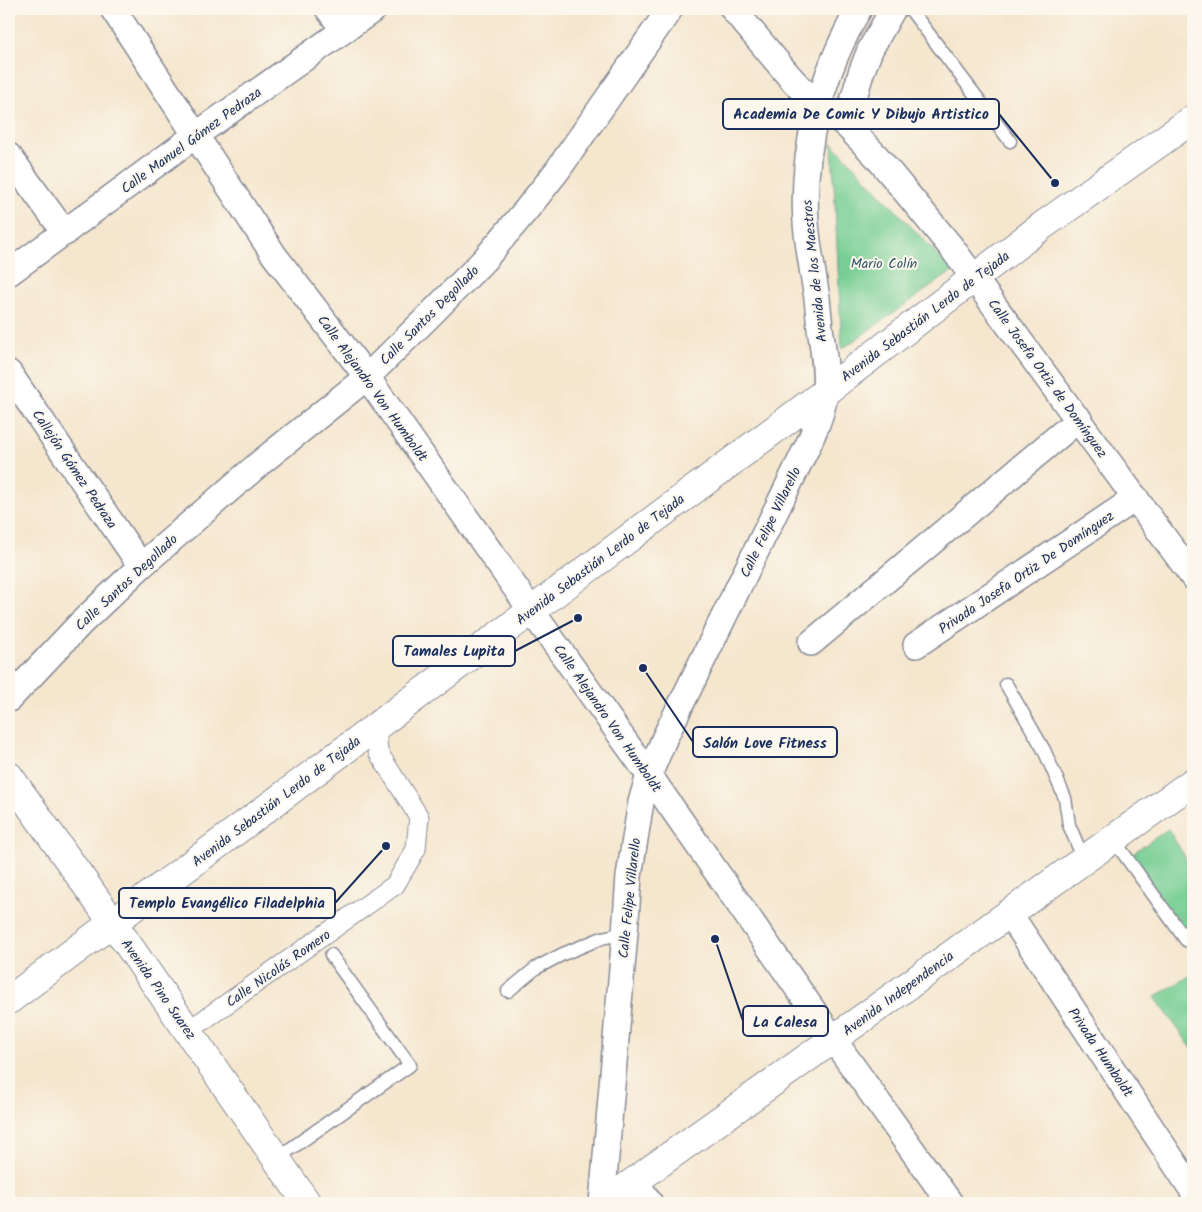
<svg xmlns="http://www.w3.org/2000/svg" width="1202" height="1212" viewBox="0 0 1202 1212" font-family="Kalam,sans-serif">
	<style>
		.green { fill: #76ce93; stroke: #487e78 }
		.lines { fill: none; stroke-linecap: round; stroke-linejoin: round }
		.service-casing { stroke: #888a96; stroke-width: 15 }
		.pedestrian-casing { stroke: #888a96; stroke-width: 21 }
		.minor-casing { stroke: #888a96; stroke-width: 28 }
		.secondary-casing { stroke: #888a96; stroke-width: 30 }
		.service { stroke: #fff; stroke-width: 12 }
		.pedestrian { stroke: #fff; stroke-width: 19 }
		.minor { stroke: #fff; stroke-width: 25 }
		.secondary { stroke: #fff; stroke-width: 28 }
		.labels { text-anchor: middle; stroke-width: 4; stroke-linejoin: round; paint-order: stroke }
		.street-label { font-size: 14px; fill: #1b2f5e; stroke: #fbf7ec }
		.park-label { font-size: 14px; fill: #32576b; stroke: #fbf7ec }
		.leader { fill: none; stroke: #1b2f5e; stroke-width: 2 }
		.callout-dot { fill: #1b2f5e; stroke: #fbf7ec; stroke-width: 2 }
		.callout { fill: #fbf7ec; stroke: #1b2f5e; stroke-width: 2 }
		.callout-label { font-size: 15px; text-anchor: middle; font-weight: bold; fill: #1b2f5e }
	</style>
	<rect width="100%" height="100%" fill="#fbf7ec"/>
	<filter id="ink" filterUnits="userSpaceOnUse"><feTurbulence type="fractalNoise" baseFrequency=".02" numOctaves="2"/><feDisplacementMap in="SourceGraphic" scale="10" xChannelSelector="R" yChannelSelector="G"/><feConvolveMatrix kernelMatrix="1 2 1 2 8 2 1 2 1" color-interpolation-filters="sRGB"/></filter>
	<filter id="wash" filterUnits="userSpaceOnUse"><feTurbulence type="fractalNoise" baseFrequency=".0096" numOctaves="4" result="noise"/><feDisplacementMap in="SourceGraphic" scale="20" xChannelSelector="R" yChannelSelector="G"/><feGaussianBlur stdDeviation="1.12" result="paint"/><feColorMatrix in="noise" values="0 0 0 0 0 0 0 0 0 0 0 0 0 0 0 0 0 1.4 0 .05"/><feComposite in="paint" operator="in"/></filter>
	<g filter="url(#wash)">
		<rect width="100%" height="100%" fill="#f5e6ce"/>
		<g class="green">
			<path d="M832 143 953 271 842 349Z"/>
			<path d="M1168 829 1193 870V950L1126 858Z"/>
			<path d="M1193 974V1050L1155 997Z"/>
		</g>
	</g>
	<g filter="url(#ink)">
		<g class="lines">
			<g class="service-casing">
				<g id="service">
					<path d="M910 9 1010 141"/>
					<path d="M1006 684 1044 750 1065 798 1069 825 1084 860"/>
					<path d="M1113 839 1186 940"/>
					<path d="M508 991 536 968 563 954 602 938 625 933"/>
					<path d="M276 1159 410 1065 331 955"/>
				</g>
			</g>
			<g class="pedestrian-casing">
				<path id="pedestrian" d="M188 1031 395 885 416 849 419 817 378 752 376 726"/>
			</g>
			<g class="minor-casing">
				<g id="minor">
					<path d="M113 9 274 255 367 377 531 610 649 775 833 1039 950 1203"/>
					<path d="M328 9 344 30"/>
					<path d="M733 9 789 76 801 89 846 125 877 157 952 248 1193 577"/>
					<path d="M846 125 861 73 870 50 893 9"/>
					<path d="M9 156 65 233"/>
					<path d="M9 273 196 135 374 9"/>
					<path d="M9 373 141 566"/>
					<path d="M811 643 1079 419"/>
					<path d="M916 645 1136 498"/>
					<path d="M9 699 81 623 141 566 260 463 367 377 430 315 484 260 527 209 557 171 670 9"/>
					<path d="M1009 913 1193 1191"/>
					<path d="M635 1181 650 1203"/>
					<path d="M602 1203 625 933 629 876 641 802 649 775 665 737 809 443C816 427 823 411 825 393 827 371 823 349 820 328 819 318 818 308 817 298 813 273 808 248 806 223 801 148 822 73 859 9"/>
				</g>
			</g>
			<g class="secondary-casing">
				<g id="secondary">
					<path d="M9 776 113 923 307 1203"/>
					<path d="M9 1000 825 392 1042 226 1193 119"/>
					<path d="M604 1203 1193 782"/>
				</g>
			</g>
			<use href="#service" class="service"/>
			<use href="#pedestrian" class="pedestrian"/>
			<use href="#minor" class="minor"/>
			<use href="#secondary" class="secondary"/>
		</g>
	</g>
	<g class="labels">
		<g class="street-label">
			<text transform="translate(191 140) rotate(-36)" y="5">Calle Manuel Gómez Pedraza</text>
			<text transform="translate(814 271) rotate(-96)" y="5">Avenida de los Maestros</text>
			<text transform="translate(429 315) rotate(-45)" y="5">Calle Santos Degollado</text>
			<text transform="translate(925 316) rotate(-37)" y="5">Avenida Sebastián Lerdo de Tejada</text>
			<text transform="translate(1048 378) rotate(54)" y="5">Calle Josefa Ortiz de Domínguez</text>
			<text transform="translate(373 388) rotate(54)" y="5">Calle Alejandro Von Humboldt</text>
			<text transform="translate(75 469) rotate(56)" y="5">Callejón Gómez Pedraza</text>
			<text transform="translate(770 522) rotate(-64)" y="5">Calle Felipe Villarello</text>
			<text transform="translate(600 559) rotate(-37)" y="5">Avenida Sebastián Lerdo de Tejada</text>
			<text transform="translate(1026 572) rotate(-34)" y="5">Privada Josefa Ortiz De Domínguez</text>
			<text transform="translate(126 582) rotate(-43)" y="5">Calle Santos Degollado</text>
			<text transform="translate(608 718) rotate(55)" y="5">Calle Alejandro Von Humboldt</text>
			<text transform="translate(276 801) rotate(-37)" y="5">Avenida Sebastián Lerdo de Tejada</text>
			<text transform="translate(629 898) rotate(-84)" y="5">Calle Felipe Villarello</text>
			<text transform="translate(278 968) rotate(-35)" y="5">Calle Nicolás Romero</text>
			<text transform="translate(159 989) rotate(55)" y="5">Avenida Pino Suarez</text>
			<text transform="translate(898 993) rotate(-36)" y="5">Avenida Independencia</text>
			<text transform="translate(1101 1052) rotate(56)" y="5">Privada Humboldt</text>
		</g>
		<g class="park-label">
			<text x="884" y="268">Mario Colín</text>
		</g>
	</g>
	<path class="leader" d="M1055 183L999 114M578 618L515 651M643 668L693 742M386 846L335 903M715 939L743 1021"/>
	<g class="callout-dot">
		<circle cx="1055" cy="183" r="5"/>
		<circle cx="578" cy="618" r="5"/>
		<circle cx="643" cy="668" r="5"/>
		<circle cx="386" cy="846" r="5"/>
		<circle cx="715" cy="939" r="5"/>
	</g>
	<g class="callout">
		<rect x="723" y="99" width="276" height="30" rx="5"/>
		<rect x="393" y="636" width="122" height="30" rx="5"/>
		<rect x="693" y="727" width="144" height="30" rx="5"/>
		<rect x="119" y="888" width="216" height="30" rx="5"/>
		<rect x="743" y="1006" width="85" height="30" rx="5"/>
	</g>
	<g class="callout-label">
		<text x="861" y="119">Academia De Comic Y Dibujo Artistico</text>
		<text x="454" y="656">Tamales Lupita</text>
		<text x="765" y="748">Salón Love Fitness</text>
		<text x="227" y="908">Templo Evangélico Filadelphia</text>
		<text x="785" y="1027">La Calesa</text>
	</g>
	<rect width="1202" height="1212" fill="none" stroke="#fbf7ec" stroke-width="30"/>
</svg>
